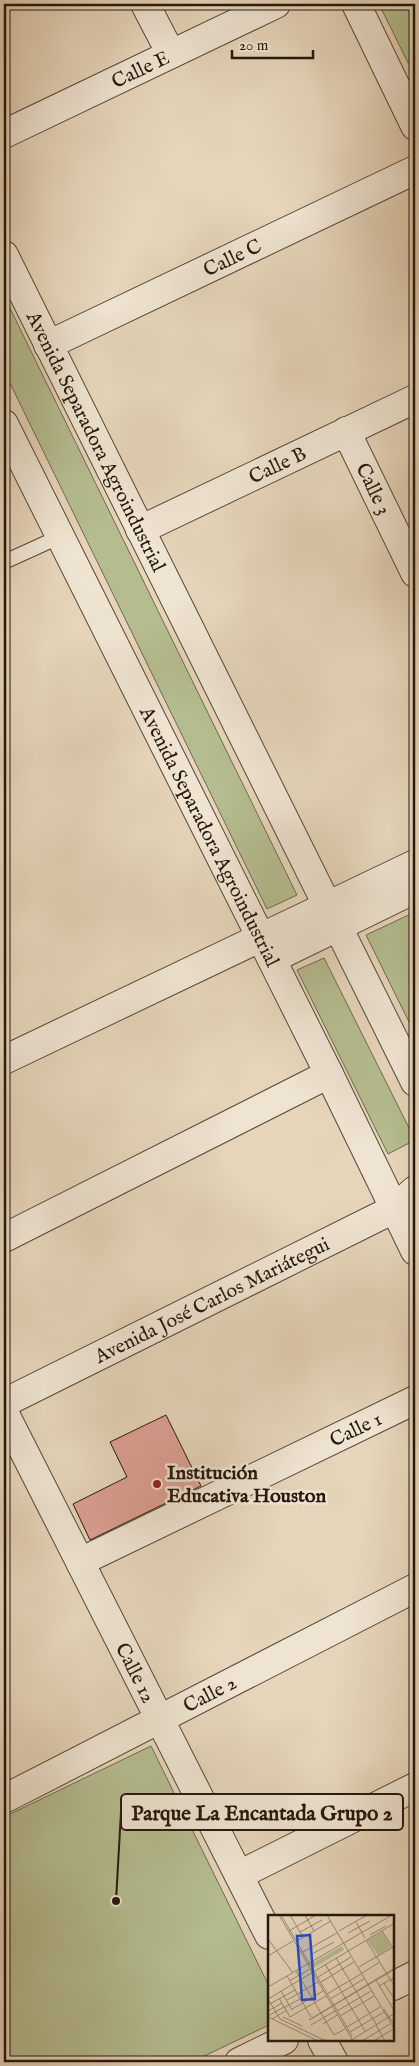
<svg xmlns="http://www.w3.org/2000/svg" width="419" height="2066" viewBox="0 0 419 2066" font-family="'IM FELL English',serif">
	<style>
		.green { fill: #b5bd90; stroke: #6d6a4e }
		.building { fill: #dda094; stroke: #25180c }
		.lines { fill: none; stroke-linecap: round; stroke-linejoin: round }
		.service-casing { stroke: #554738; stroke-width: 16 }
		.minor-casing { stroke: #554738; stroke-width: 30 }
		.tertiary-casing { stroke: #554738; stroke-width: 30 }
		.service { stroke: #efe4d2; stroke-width: 14 }
		.minor { stroke: #efe4d2; stroke-width: 28 }
		.tertiary { stroke: #efe4d2; stroke-width: 28 }
		.poi-dot { fill: #8f2418; stroke: #efe4d2; stroke-width: 2 }
		.labels { text-anchor: middle; stroke-width: 5; stroke-linejoin: round; paint-order: stroke }
		.street-label { font-size: 20px; fill: #25180c; stroke: #efe4d2 }
		.poi-label { font-size: 20px; font-weight: bold; fill: #25180c; stroke: #efe4d2; text-anchor: start }
		.inset-road { fill: none; stroke: #998974; stroke-width: 1 }
		.view { fill: #1d4ed8; fill-opacity: 0.15; stroke: #1d4ed8; stroke-width: 2.5 }
		.inset-edge { fill: none; stroke: #25180c; stroke-width: 2.5 }
		.leader { fill: none; stroke: #25180c; stroke-width: 2 }
		.callout-dot { fill: #25180c; stroke: #efe4d2; stroke-width: 2 }
		.callout { fill: #efe4d2; stroke: #25180c; stroke-width: 2 }
		.callout-label { font-size: 21px; text-anchor: middle; font-weight: bold; fill: #25180c }
	</style>
	<rect width="100%" height="100%" fill="#e6d5ba"/>
	<filter id="stains"><feTurbulence type="fractalNoise" baseFrequency=".004" numOctaves="4"/><feColorMatrix values="0 0 0 0 .2 0 0 0 0 .09 0 0 0 0 .02 0 0 0 .5 -.17"/></filter>
	<radialGradient id="worn" r=".72"><stop offset=".6" stop-color="#630" stop-opacity="0"/><stop offset="1" stop-color="#630" stop-opacity=".3"/></radialGradient>
	<g class="green">
		<path d="M380 4H415V77L379 4Z"/>
		<path d="M4 296 297 895 267 909 4 371Z"/>
		<path d="M415 912V1034L366 935Z"/>
		<path d="M324 958 415 1140 388 1154 297 970Z"/>
		<path d="M151 1746 269 1986V2025L192 2062H4V1817Z"/>
	</g>
	<path class="building" d="M166 1415 201 1486 90 1540 73 1504 127 1477 110 1442Z"/>
	<g class="lines">
		<g class="service-casing">
			<path id="service" d="M4 562 59 537"/>
		</g>
		<g class="minor-casing">
			<g id="minor">
				<path d="M145 4 171 54"/>
				<path d="M356 4 415 126"/>
				<path id="s1" d="M4 134 276 4"/>
				<path id="s2" d="M48 345 415 170"/>
				<path id="s3" d="M346 431 415 573"/>
				<path id="s4" d="M140 530 415 399"/>
				<path d="M4 1060 415 864"/>
				<path d="M4 1238 329 1074"/>
				<path id="s5" d="M4 1403 394 1209"/>
				<path id="s6" d="M4 1412 269 1935"/>
				<path id="s7" d="M80 1562 415 1400"/>
				<path id="s8" d="M4 1799 415 1588"/>
				<path d="M239 1875 415 1787"/>
				<path d="M393 1986 415 1975"/>
				<path d="M322 2040 334 2062"/>
				<path d="M239 2062 284 2040"/>
			</g>
		</g>
		<g class="tertiary-casing">
			<g id="tertiary">
				<path id="s9" d="M4 255 415 1082"/>
				<path id="s10" d="M4 424 329 1074 415 1251"/>
				<path d="M272 959 415 889"/>
				<path d="M394 1209 415 1190"/>
			</g>
		</g>
		<use href="#service" class="service"/>
		<use href="#minor" class="minor"/>
		<use href="#tertiary" class="tertiary"/>
	</g>
	<circle class="poi-dot" cx="157" cy="1484" r="5"/>
	<g class="labels">
		<g class="street-label">
			<text dy="7" stroke="none"><textPath href="#s1" startOffset="151">Calle E</textPath></text>
			<text dy="7" stroke="none"><textPath href="#s2" startOffset="204">Calle C</textPath></text>
			<text dy="7" stroke="none"><textPath href="#s9" startOffset="208">Avenida Separadora Agroindustrial</textPath></text>
			<text dy="7" stroke="none"><textPath href="#s4" startOffset="152">Calle B</textPath></text>
			<text dy="7" stroke="none"><textPath href="#s3" startOffset="64">Calle 3</textPath></text>
			<text dy="7" stroke="none"><textPath href="#s10" startOffset="461">Avenida Separadora Agroindustrial</textPath></text>
			<text dy="7" stroke="none"><textPath href="#s5" startOffset="232">Avenida José Carlos Mariátegui</textPath></text>
			<text dy="7" stroke="none"><textPath href="#s7" startOffset="306">Calle 1</textPath></text>
			<text dy="7" stroke="none"><textPath href="#s6" startOffset="292">Calle 12</textPath></text>
			<text dy="7" stroke="none"><textPath href="#s8" startOffset="231">Calle 2</textPath></text>
		</g>
		<g class="poi-label">
			<text x="167" y="1479">Institución<tspan x="167" dy="23">Educativa Houston</tspan></text>
		</g>
	</g>
	<g transform="translate(268 1915)">
		<rect width="126" height="126" fill="#e6d5ba"/>
		<path d="M114 17 123 32 110 40 99 25ZM74 31 76 35 45 53 43 49Z" fill="#b5bd90"/>
		<path class="inset-road" d="M11 0 85 126M13 0 84 121M22 0 35 22M37 0 46 16M59 0 127 115M88 7 97 23M21 16 48 0M71 16 99 0M114 16 127 36M32 17 54 5M80 18 102 6M102 20 118 11M0 24 25 58M98 25 127 72M29 26 63 6M35 37 69 18M44 39 66 27M0 41 25 26M68 43 108 109M57 49 97 116M91 52 127 31M127 53 41 105 127 54M28 56 66 120 77 114M94 58 112 47M19 61 43 102M50 62 83 42M108 65 127 97M21 66 42 54M53 67 86 47M116 68 127 85M111 71 127 62M0 72 124 0M13 76 24 95M59 79 93 59M11 83 22 102 58 81M62 84 96 64M19 85 50 67M0 90 27 75M17 92 32 84M24 94 55 76M116 94 125 108M0 96 14 88M69 96 103 76M0 101 16 92M72 101 106 81M0 102 50 126M15 102 34 111M4 104 19 95M55 109 69 100M43 110 67 96M108 110 117 126M79 112 112 92M82 117 116 97M58 126 12 104 0 84 127 8M82 126 127 98M94 126 122 109M106 126 125 114"/>
		<path class="view" d="M42 20 47 84 34 85 29 21Z"/>
		<rect width="126" height="126" class="inset-edge"/>
	</g>
	<path class="leader" d="M116 1901L121 1812"/>
	<circle class="callout-dot" cx="116" cy="1901" r="5"/>
	<rect class="callout" x="121" y="1794" width="282" height="36" rx="5"/>
	<g class="callout-label">
		<text x="262" y="1820">Parque La Encantada Grupo 2</text>
	</g>
	<rect width="419" height="2066" fill="none" stroke="#e6d5ba" stroke-width="20"/>
	<rect x="5" y="5" width="409" height="2056" fill="none" stroke="#25180c" stroke-width="2.5"/>
	<rect x="10" y="10" width="399" height="2046" fill="none" stroke="#25180c"/>
	<path d="M232 50v8h81v-8" fill="none" stroke="#25180c" stroke-width="2.5"/>
	<text x="239" y="50" font-size="15" fill="#25180c" stroke="#efe4d2" stroke-width="4" paint-order="stroke">20 m</text>
	<rect width="100%" height="100%" filter="url(#stains)"/>
	<rect width="100%" height="100%" fill="url(#worn)"/>
</svg>
